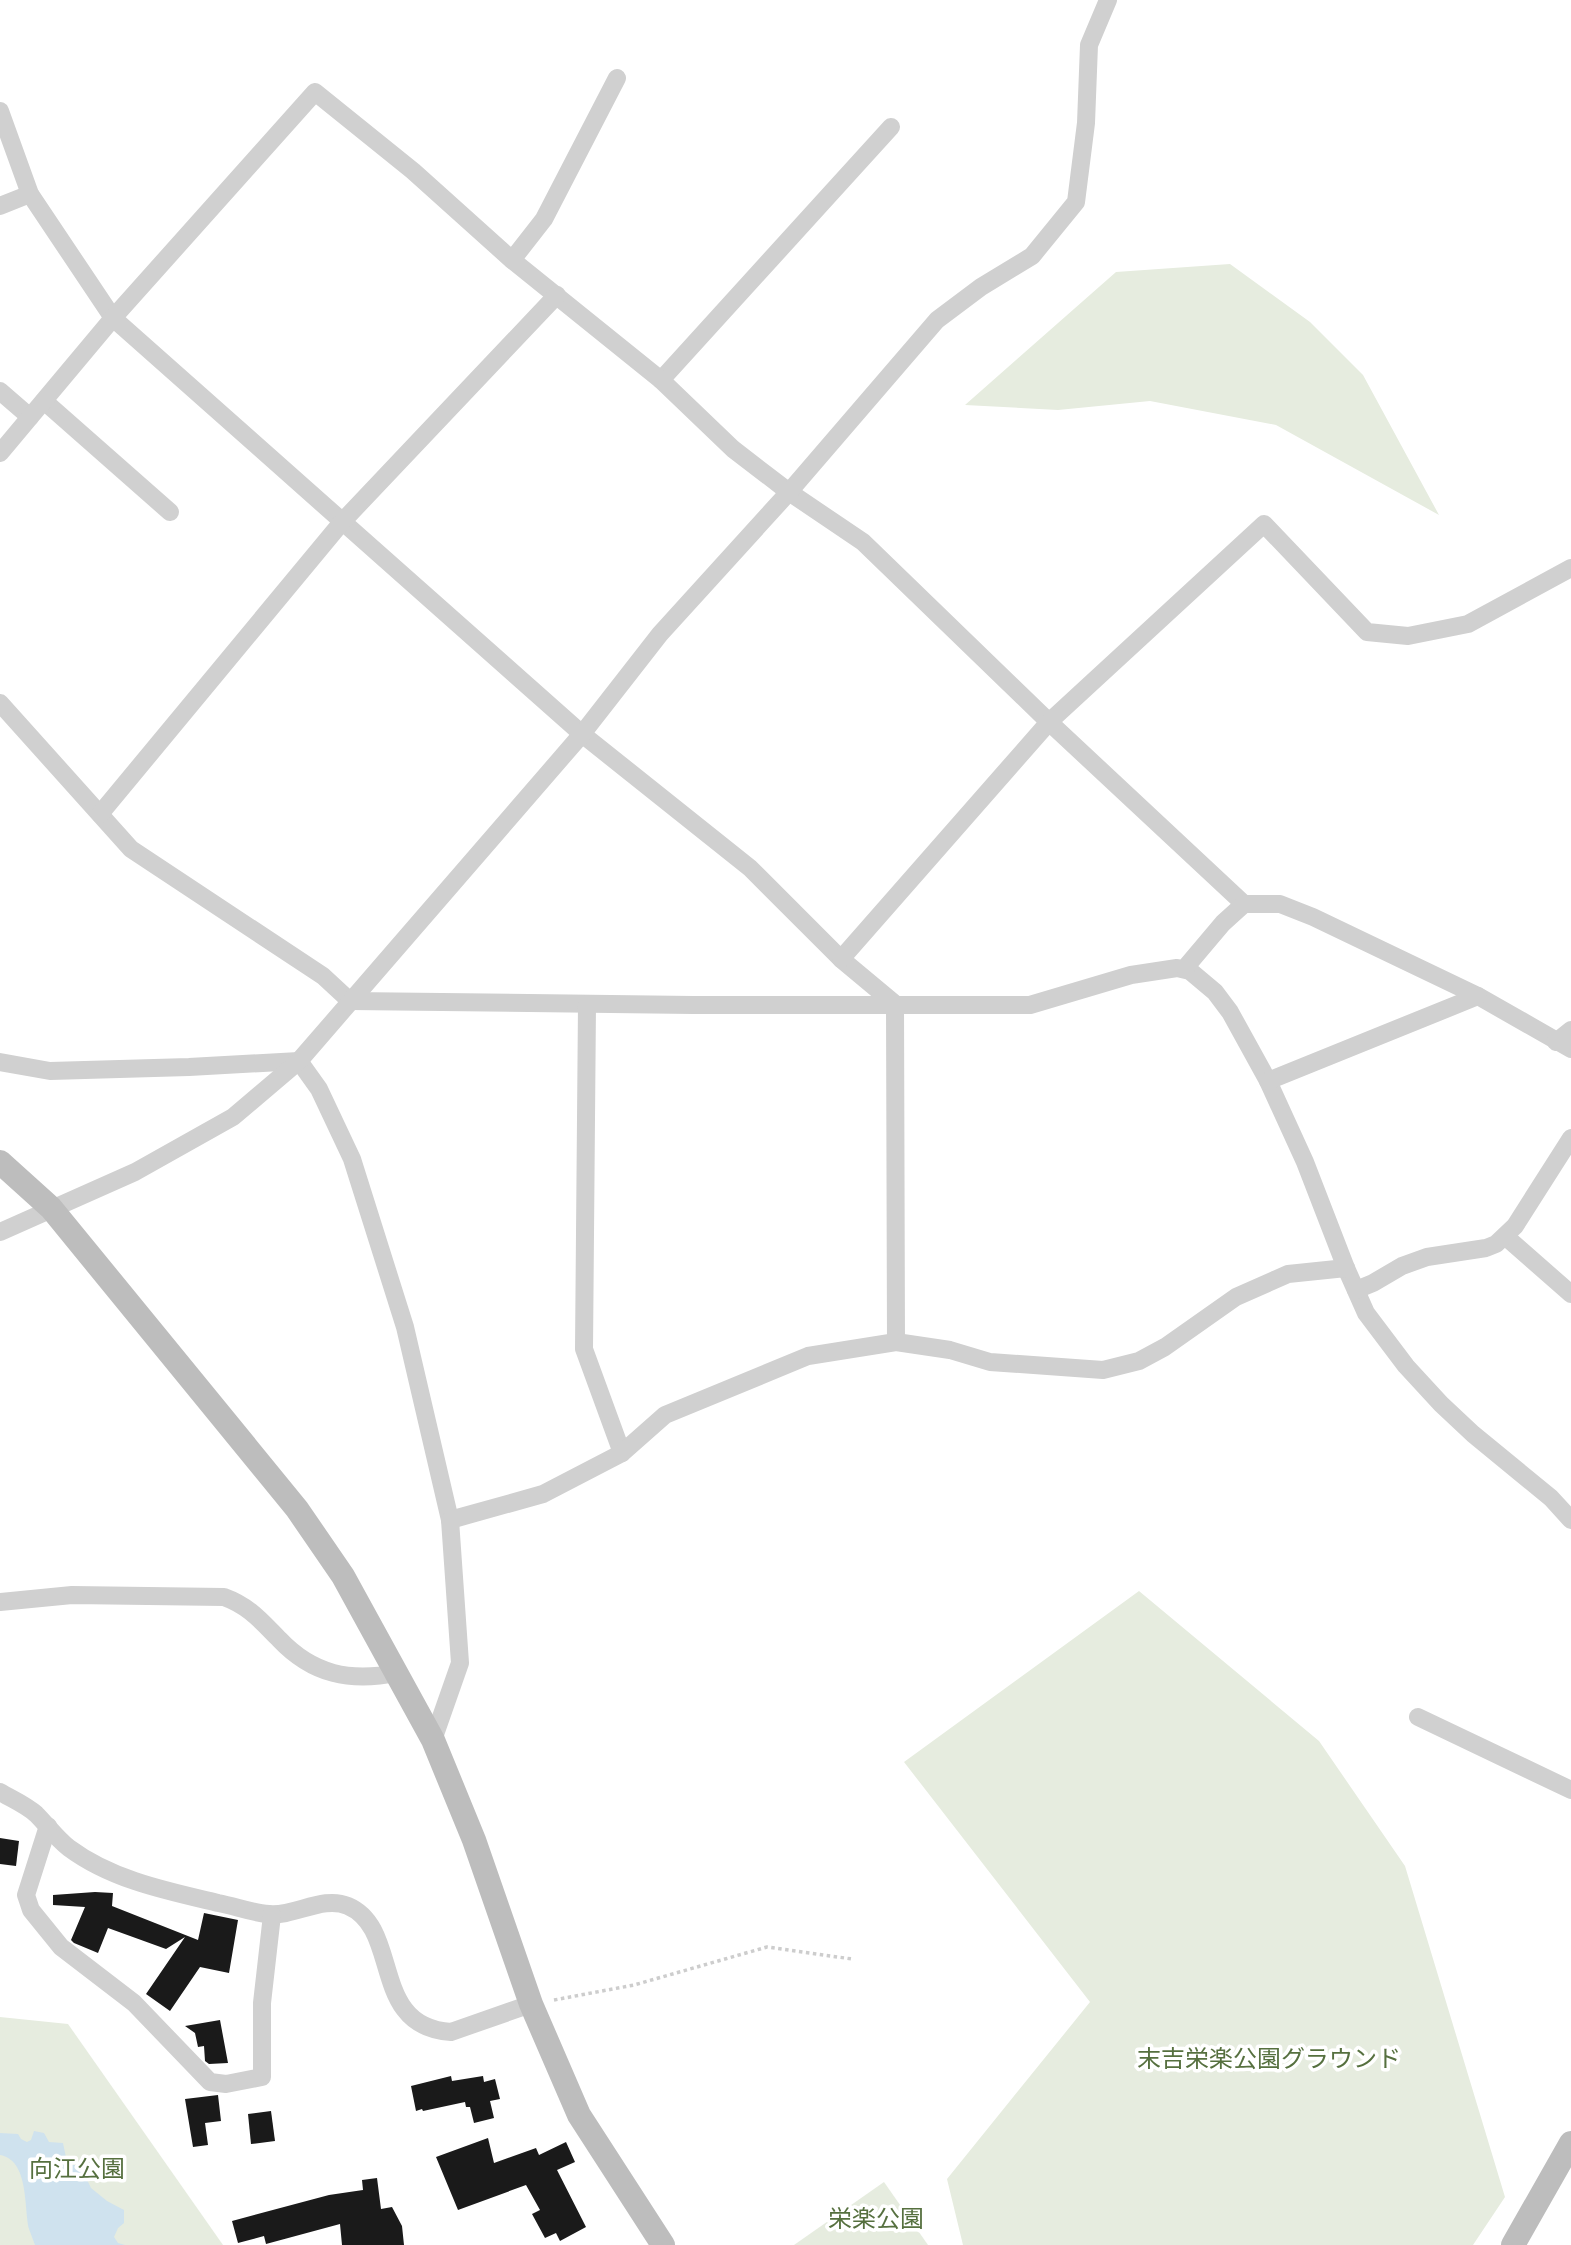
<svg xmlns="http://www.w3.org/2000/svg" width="1571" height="2245" viewBox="0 0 1571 2245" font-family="Lato,'Noto Sans JP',sans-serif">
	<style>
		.green { fill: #e6ecdf }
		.water { fill: #cfe2ee }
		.building { fill: #1a1a1a }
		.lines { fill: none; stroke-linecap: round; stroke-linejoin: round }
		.path { stroke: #cdcdcd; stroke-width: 3.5; stroke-dasharray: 3.5 3.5; stroke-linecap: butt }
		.street { stroke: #d0d0d0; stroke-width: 18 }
		.secondary { stroke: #bdbdbd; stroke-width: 24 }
		.labels { text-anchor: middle; stroke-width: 7; stroke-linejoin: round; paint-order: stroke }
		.park-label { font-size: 24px; fill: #56703f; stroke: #fff }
	</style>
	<rect width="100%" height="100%" fill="#fff"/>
	<g class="green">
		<path d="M1230 264 1310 322 1363 375 1439 515 1276 425 1150 401 1058 410 965 405 1116 272Z"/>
		<path d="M1139 1591 1319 1741 1405 1866 1505 2197 1473 2245H963L947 2179 1090 2002 904 1762Z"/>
		<path d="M0 2017 68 2024 223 2245H0Z"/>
		<path d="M884 2182 928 2245H794Z"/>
	</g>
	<path class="water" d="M34 2131 44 2133 49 2142 63 2143 67 2162 72 2165H80L91 2188 107 2201 124 2210V2223L118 2228 114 2237 118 2243 125 2245H35C33 2240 31 2234 29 2229 24 2207 29 2160 0 2155V2133L18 2134 21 2139 27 2142 31 2140Z"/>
	<g class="building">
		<path d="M0 1838 19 1841 16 1866 0 1864Z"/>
		<path d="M95 1892 113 1893 112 1906 198 1940 204 1913 238 1920 229 1973 200 1967 170 2011 146 1994 185 1937 166 1949 108 1928 98 1953 74 1943 71 1940 85 1907 53 1905V1895Z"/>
		<path d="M220 2020 228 2063 209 2064 205 2061 204 2046 198 2047 195 2033 185 2026Z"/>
		<path d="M451 2076 452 2081 483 2076 484 2082 495 2079 500 2099 490 2101 494 2118 474 2123 470 2107H466L465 2102 423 2111 422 2109 416 2111 411 2086Z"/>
		<path d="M218 2095 221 2121 205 2123 208 2145 193 2147 185 2099Z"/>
		<path d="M271 2111 275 2141 251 2144 248 2114Z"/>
		<path d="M488 2138 494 2163 536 2148 539 2155 566 2142 575 2162 557 2170 586 2227 560 2241 556 2233 545 2238 532 2214 540 2210 526 2185 458 2210 436 2157Z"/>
		<path d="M377 2178 381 2209 392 2207 402 2226 404 2245H342L340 2224 266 2244 264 2236 238 2243 232 2221 329 2195 363 2190 362 2180Z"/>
	</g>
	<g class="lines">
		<path class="path" d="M554 2000 634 1985 767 1947 852 1959"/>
		<g class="street">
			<path d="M0 111 30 194 113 318 582 734 750 868 841 959 895 1004 896 1342"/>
			<path d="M0 206 30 194"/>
			<path d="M512 260 544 219 617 78"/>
			<path d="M661 380 891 127"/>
			<path d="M0 391 30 417"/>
			<path d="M44 401 170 512"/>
			<path d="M0 453 113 318 315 92 413 171 512 260 661 380 733 449 789 492 863 542 1049 722 1244 904"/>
			<path d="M0 703 131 849 323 976 350 1001 693 1005H1030L1131 975 1177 968 1190 971 1215 992 1230 1012 1268 1081 1305 1162 1346 1268 1366 1313 1406 1366 1441 1404 1473 1434 1551 1498 1571 1520"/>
			<path d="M100 814 342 522 557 295"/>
			<path d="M841 959 1049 722 1264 524 1367 632 1408 636 1468 624 1571 568"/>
			<path d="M1185 968 1223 923 1244 904H1280L1313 917 1478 996 1571 1049"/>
			<path d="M587 1004 584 1349 622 1453"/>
			<path d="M1556 1042 1571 1030"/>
			<path d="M299 1061 319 1089 352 1159 405 1327 450 1520 460 1663 433 1740"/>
			<path d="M0 1062 50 1071 189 1067 299 1061"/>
			<path d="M1268 1081 1478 996"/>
			<path d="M0 1232 135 1172 233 1117 299 1061 582 734 660 634 789 492 937 320 981 287 1032 256 1076 202 1086 123 1089 45 1108 0"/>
			<path d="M1506 1237 1571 1294"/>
			<path d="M1356 1290 1373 1283 1402 1266 1427 1257 1486 1248 1496 1244 1515 1226 1571 1138"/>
			<path d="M450 1520 543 1494 622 1453 665 1415 808 1356 896 1342 950 1350 990 1362 1103 1370 1139 1361 1165 1347 1236 1297 1288 1274 1346 1268"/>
			<path d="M0 1602 72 1595 224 1597C249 1606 261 1621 279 1639 313 1675 350 1682 397 1673"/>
			<path d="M1418 1717 1571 1790"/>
			<path d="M0 1792C12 1799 26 1805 36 1814 47 1825 57 1839 69 1848 112 1880 167 1891 218 1903 235 1906 252 1913 269 1914 294 1917 323 1895 348 1906 402 1929 369 2027 451 2032L531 2004"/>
			<path d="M48 1826 26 1895 31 1910 61 1947 134 2003 210 2082 226 2084 262 2077V2003L272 1915"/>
		</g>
		<g class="secondary">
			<path d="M0 1162 51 1208 297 1509 343 1576 433 1740 474 1840 531 2004 579 2115 663 2245"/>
			<path d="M1513 2245 1571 2143"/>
		</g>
	</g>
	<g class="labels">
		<g class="park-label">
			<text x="1269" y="2067">末吉栄楽公園グラウンド</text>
			<text x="77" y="2177">向江公園</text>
			<text x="876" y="2227">栄楽公園</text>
		</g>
	</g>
</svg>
